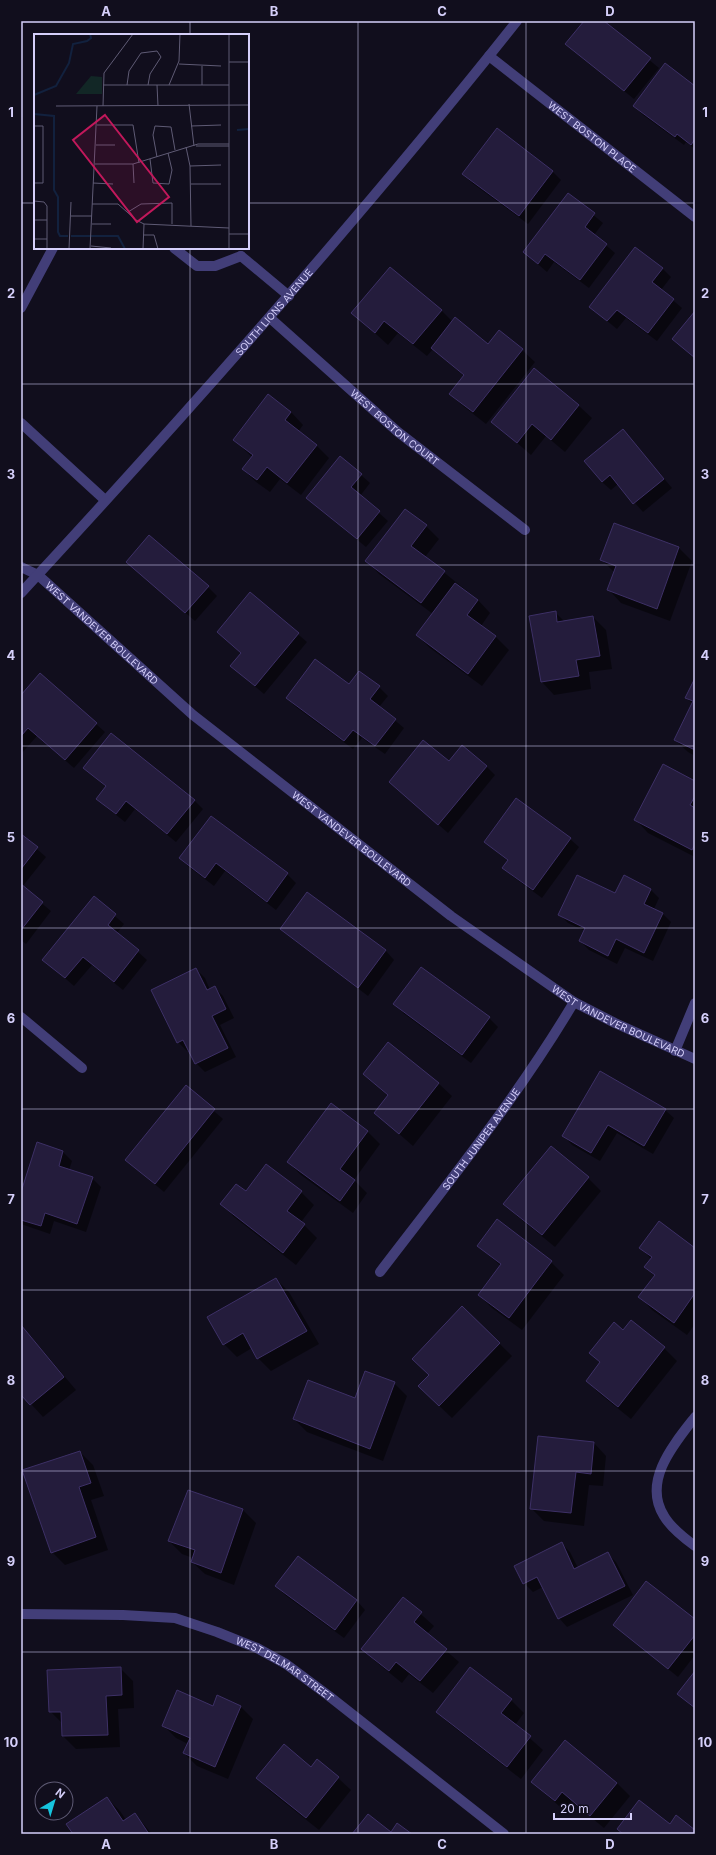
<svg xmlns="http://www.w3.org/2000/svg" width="716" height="1855" viewBox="0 0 716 1855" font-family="Inter,sans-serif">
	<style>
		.shadow { fill: #0007 }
		.building { fill: #241c3c; stroke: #3d3066 }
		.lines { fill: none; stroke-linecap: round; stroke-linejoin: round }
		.minor { stroke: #423e78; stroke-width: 10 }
		.grid { fill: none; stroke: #d5cffa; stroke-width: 1; stroke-opacity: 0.55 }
		.labels { text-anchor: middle; stroke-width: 3.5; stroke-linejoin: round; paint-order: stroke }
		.street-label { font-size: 10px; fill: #d5cffa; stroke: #110e1d }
		.inset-river { fill: none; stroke: #12213e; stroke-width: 2 }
		.inset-road { fill: none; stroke: #5f5b75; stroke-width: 1 }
		.view { fill: #c2185b; fill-opacity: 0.15; stroke: #c2185b; stroke-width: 2 }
		.inset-edge { fill: none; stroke: #d5cffa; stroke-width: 2 }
		.neatline { fill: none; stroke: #d5cffa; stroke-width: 1.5 }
		.grid-label { font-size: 13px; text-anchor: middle; font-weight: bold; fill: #d5cffa }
	</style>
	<rect width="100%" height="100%" fill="#110e1d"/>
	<g class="shadow">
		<path d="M585 21H602L659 68 634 99 566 44Z"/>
		<path d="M695 87V149L686 142 684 145 643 115 634 106Z"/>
		<path d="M552 171 561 180 528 224 472 183 464 174Z"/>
		<path d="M568 194 603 223 594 235 615 253 589 288 554 262 547 272 524 252Z"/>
		<path d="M662 268 671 277 661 290 682 308 657 341 626 318 617 329 590 307Z"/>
		<path d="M441 310 453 322 488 345 522 350 535 362 486 424 463 406 450 394 464 376 433 349 427 356 398 333 388 345 353 313Z"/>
		<path d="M695 313V358L673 339Z"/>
		<path d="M534 370 579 406 592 418 565 452 546 436 531 455 493 422Z"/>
		<path d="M291 412 303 425 298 432 316 445 329 458 301 495 280 479 270 492 256 482 243 469 252 457 234 440Z"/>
		<path d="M623 430 672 488 643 512 618 484 611 490 602 482Z"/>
		<path d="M361 475 370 483 360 496 388 521 366 547 316 506Z"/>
		<path d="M405 510 426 526 439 539 425 557 478 600 490 613 481 626 496 637 509 650 482 686 430 648 417 635 433 614 379 574 367 561Z"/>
		<path d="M614 524 679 548 692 561 670 621 621 603 609 590 614 572 601 559Z"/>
		<path d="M136 570 208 587 217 596 195 621Z"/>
		<path d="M250 593 307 642 264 694 231 666 242 654 218 632Z"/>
		<path d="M555 612 565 622 593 617 606 630 612 669 589 672 591 689 554 695 542 682Z"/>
		<path d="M695 680V756L688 752 675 740 693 704 686 698Z"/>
		<path d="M349 686 379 687 388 696 379 707 404 728 385 754 362 738 353 749 296 707 287 698Z"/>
		<path d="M21 696 96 724 105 732 74 768 37 736 21 754Z"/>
		<path d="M449 763 486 766 495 775 448 833 390 782Z"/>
		<path d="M85 768 194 800 203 809 176 842 135 809 125 822 106 807 98 798 106 787Z"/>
		<path d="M695 782V857L648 833 636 820Z"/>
		<path d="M211 817 287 874 296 883 276 910 225 871 214 886 189 867 180 858Z"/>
		<path d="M21 835 46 857 22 887 51 911 26 944 21 940Z"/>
		<path d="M570 839 579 847 542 898 512 876 504 867 508 861 485 842Z"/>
		<path d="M650 889 659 898 654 909 663 914 671 922 653 961 625 948 617 964 589 950 580 941 585 931 568 923 560 915 616 894Z"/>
		<path d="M308 893 386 951 394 960 368 996 290 937 281 929Z"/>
		<path d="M94 898 124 924 117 933 147 960 123 990 92 965 74 986 44 960Z"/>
		<path d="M196 969 205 978 210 990 215 988 223 996 234 1018 220 1025 236 1057 205 1072 196 1063 189 1050 187 1051 178 1042Z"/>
		<path d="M395 1004 489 1018 498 1027 471 1063 403 1013Z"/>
		<path d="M388 1044 439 1084 452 1096 413 1146 375 1113 388 1096 364 1074Z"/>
		<path d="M186 1087 223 1119 164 1192 126 1160Z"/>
		<path d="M665 1110 674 1118 653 1154 617 1133 600 1161 572 1145 564 1136Z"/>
		<path d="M367 1131 380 1144 354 1180 367 1193 353 1213 301 1175 288 1162Z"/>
		<path d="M38 1144 63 1152 72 1161 69 1170 92 1178 101 1187 86 1232 54 1221 50 1234 21 1224V1195Z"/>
		<path d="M266 1165 301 1192 314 1205 301 1222 317 1238 296 1265 234 1217 222 1204 246 1192Z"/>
		<path d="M588 1178 601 1191 555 1247 517 1216 505 1204Z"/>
		<path d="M478 1246 551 1262 564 1275 522 1330 492 1308 479 1295 501 1266Z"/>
		<path d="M641 1248 695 1249V1324L687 1335 652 1310 640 1297 655 1276 645 1267 651 1259Z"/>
		<path d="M276 1279 289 1292 319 1344 271 1371 258 1358 252 1348 237 1357 224 1344Z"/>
		<path d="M462 1307 512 1356 452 1418 432 1399 430 1375Z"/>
		<path d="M21 1325 76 1390 43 1417 21 1393Z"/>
		<path d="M624 1331 664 1348 677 1361 631 1419 600 1394 587 1381 601 1363 590 1353Z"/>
		<path d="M394 1383 407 1396 383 1461 307 1432 294 1419 356 1399Z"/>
		<path d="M594 1443 606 1456 603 1486 589 1485 584 1526 544 1521 531 1508Z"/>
		<path d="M80 1452 93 1465 104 1496 91 1500 108 1550 65 1565 52 1552Z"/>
		<path d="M243 1510 256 1523 234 1585 205 1574 192 1562 193 1558 182 1554 169 1541Z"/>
		<path d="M561 1543 570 1552 578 1568 607 1553 616 1562 633 1595 567 1627 559 1618 543 1587 533 1592 524 1583Z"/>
		<path d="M298 1557 357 1601 365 1610 344 1638 285 1595 276 1586Z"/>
		<path d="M403 1598 434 1626 427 1634 459 1662 433 1693 409 1674 402 1683 375 1661 363 1648Z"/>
		<path d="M695 1620V1655L678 1677 614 1625Z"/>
		<path d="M120 1668 133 1681 134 1708 118 1709 120 1747 76 1749 63 1736V1724L50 1711Z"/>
		<path d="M695 1673V1709L678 1694Z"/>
		<path d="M511 1700 524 1713 515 1725 543 1750 521 1779 450 1724 437 1712Z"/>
		<path d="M240 1706 253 1719 228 1779 197 1766 184 1753 188 1744 176 1738 163 1725 214 1707Z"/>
		<path d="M565 1741 617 1783 630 1796 604 1828 575 1804 568 1814 532 1782Z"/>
		<path d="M311 1768 338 1778 351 1790 319 1830 270 1791 257 1778Z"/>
		<path d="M107 1798 120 1811 126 1820 135 1814 152 1834H74Z"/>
	</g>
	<g class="building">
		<path d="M584 21H604L651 58 624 91 565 44Z"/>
		<path d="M665 63 695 86V139L691 145 677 134 675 137 633 106Z"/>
		<path d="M497 128 553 171 519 216 462 174Z"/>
		<path d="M568 193 595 213 585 227 607 244 580 280 545 254 538 264 523 252Z"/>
		<path d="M635 247 663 268 652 282 674 299 648 333 617 310 607 321 589 307Z"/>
		<path d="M390 267 442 310 413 344 384 321 375 333 351 313Z"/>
		<path d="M695 311V358L672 339Z"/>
		<path d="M455 317 488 344 499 330 523 349 473 412 449 394 464 375 431 348Z"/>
		<path d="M534 368 579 405 551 440 532 424 517 443 491 422Z"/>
		<path d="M268 394 291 412 285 420 317 445 287 483 267 467 257 480 242 469 253 455 233 440Z"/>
		<path d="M623 429 664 479 633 504 610 475 602 482 584 461Z"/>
		<path d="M340 456 362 474 351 487 380 511 357 539 306 498Z"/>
		<path d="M405 509 427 525 411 546 445 571 421 603 365 561Z"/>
		<path d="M614 523 679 547 657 609 607 590 616 566 600 560Z"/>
		<path d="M149 535 209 586 185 613 126 562Z"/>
		<path d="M455 583 478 600 467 615 496 636 468 674 416 635Z"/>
		<path d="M250 592 299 633 255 686 230 666 241 653 217 632Z"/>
		<path d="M556 611 557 622 593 616 600 656 576 660 579 676 541 682 529 616Z"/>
		<path d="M315 659 349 684 359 671 380 686 370 699 396 719 375 746 353 730 344 741 286 698Z"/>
		<path d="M40 673 97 723 65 760 28 728 21 736V695Z"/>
		<path d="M695 678V750L674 740 693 701 685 698Z"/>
		<path d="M111 733 195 800 167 834 126 801 116 814 96 799 106 786 83 768Z"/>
		<path d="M423 740 449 761 462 745 487 766 438 825 389 782Z"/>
		<path d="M663 764 695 781V796L690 805 695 808V844L692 850 634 820Z"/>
		<path d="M516 798 571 838 533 890 502 868 508 860 484 842Z"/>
		<path d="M211 816 288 873 267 902 216 863 205 878 179 858Z"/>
		<path d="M21 834 38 847 21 869Z"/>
		<path d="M577 875 615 893 624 875 651 889 644 904 663 913 644 953 616 939 608 956 579 941 585 928 558 915Z"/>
		<path d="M21 884 43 902 21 930Z"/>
		<path d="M307 892 386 950 358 988 280 929Z"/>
		<path d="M94 896 116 914 108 925 139 950 114 982 83 957 65 978 42 960Z"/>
		<path d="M421 967 490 1017 462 1055 393 1004Z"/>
		<path d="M196 968 207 990 215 986 226 1009 212 1016 228 1048 195 1064 183 1040 177 1043 151 990Z"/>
		<path d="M388 1042 439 1083 399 1134 374 1113 388 1095 363 1074Z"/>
		<path d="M600 1071 666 1109 644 1146 608 1125 591 1153 562 1136Z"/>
		<path d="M186 1085 215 1109 155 1184 125 1160Z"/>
		<path d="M331 1103 368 1131 340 1169 355 1180 340 1201 287 1162Z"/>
		<path d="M37 1142 63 1151 59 1166 93 1177 77 1224 45 1213 41 1226 21 1220V1192Z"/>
		<path d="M551 1146 589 1177 542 1235 503 1204Z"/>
		<path d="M266 1164 302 1191 287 1211 305 1224 283 1253 220 1204 236 1184 246 1191Z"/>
		<path d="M497 1219 552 1261 509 1318 478 1295 501 1264 477 1246Z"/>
		<path d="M659 1221 695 1248V1293L674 1323 638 1297 655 1275 644 1267 652 1257 639 1248Z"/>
		<path d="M276 1278 307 1331 257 1359 243 1333 223 1345 207 1317Z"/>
		<path d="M462 1306 500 1343 439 1406 418 1386 429 1375 412 1359Z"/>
		<path d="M631 1320 665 1347 618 1407 586 1381 600 1362 589 1353 614 1322 623 1330Z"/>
		<path d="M21 1325 64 1377 30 1405 21 1395Z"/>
		<path d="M365 1371 395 1382 370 1449 293 1419 308 1380 355 1398Z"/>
		<path d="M538 1436 594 1442 591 1474 576 1472 571 1513 530 1509Z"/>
		<path d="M80 1451 91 1483 79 1487 96 1537 51 1553 22 1470Z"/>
		<path d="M188 1490 243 1509 221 1573 191 1562 195 1550 168 1541Z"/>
		<path d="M562 1542 574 1569 608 1552 625 1586 558 1619 537 1577 523 1584 514 1566Z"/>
		<path d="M298 1556 357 1600 335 1630 275 1586Z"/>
		<path d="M646 1581 695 1619V1635L668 1669 613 1625Z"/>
		<path d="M403 1597 422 1612 414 1622 447 1649 420 1681 396 1662 389 1671 361 1649Z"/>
		<path d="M121 1667 122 1695 106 1696 108 1735 62 1736 61 1712H49L47 1670Z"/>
		<path d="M470 1667 512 1699 501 1713 531 1736 507 1767 436 1712Z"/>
		<path d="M695 1671V1708L677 1694Z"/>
		<path d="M177 1690 213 1706 217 1695 241 1706 215 1767 183 1753 190 1738 162 1726Z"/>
		<path d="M565 1740 617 1783 590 1816 562 1792 555 1801 531 1782Z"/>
		<path d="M284 1744 311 1767 317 1759 339 1777 306 1818 256 1778Z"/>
		<path d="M107 1797 123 1821 135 1813 149 1834H73L66 1824Z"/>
		<path d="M639 1800 670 1824 676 1815 695 1830V1834H623L617 1829Z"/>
		<path d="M368 1814 391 1832 397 1823 412 1834H352Z"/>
	</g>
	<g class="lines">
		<g class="minor">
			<path id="s1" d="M489 56 695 217"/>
			<path d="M174 248 197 266H215L241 256"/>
			<path d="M241 256 289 296"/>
			<path d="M21 308 53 248"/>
			<path id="s2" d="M270 318 398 432 525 530"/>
			<path d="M21 423 105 500"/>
			<path id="s3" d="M21 567 38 575 193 715 451 916 574 1002 615 1023 695 1059"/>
			<path id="s4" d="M21 593C192 408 360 219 517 21"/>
			<path d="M21 1017 82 1068"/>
			<path d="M675 1051 695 1003"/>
			<path id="s5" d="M380 1272C448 1183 517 1098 574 1002"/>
			<path d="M695 1417C674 1444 642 1481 664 1516 671 1528 684 1538 695 1546"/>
			<path id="s6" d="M21 1614 123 1615 175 1618 217 1632 257 1648 286 1664 329 1696 504 1834"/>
		</g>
	</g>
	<path class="grid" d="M190 21V35M358 21V1834M526 21V1834M21 203H35M248 203H695M190 248V1834M21 384H695M21 565H695M21 746H695M21 928H695M21 1109H695M21 1290H695M21 1471H695M21 1652H695"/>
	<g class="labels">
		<g class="street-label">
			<text dy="4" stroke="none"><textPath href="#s1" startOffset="131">WEST BOSTON PLACE</textPath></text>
			<text dy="4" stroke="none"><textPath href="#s4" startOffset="378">SOUTH LIONS AVENUE</textPath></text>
			<text dy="4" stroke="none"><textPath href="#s2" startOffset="166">WEST BOSTON COURT</textPath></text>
			<text dy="4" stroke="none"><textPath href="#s3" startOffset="105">WEST VANDEVER BOULEVARD</textPath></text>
			<text dy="4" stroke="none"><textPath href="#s3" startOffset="429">WEST VANDEVER BOULEVARD</textPath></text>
			<text dy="4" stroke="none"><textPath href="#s3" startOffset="753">WEST VANDEVER BOULEVARD</textPath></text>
			<text dy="4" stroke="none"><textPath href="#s5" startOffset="167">SOUTH JUNIPER AVENUE</textPath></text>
			<text dy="4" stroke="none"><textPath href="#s6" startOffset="276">WEST DELMAR STREET</textPath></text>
		</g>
	</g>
	<g transform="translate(34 34)">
		<rect width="215" height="215" fill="#110e1d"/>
		<path d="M57 42 68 43V60H42Z" fill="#122726"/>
		<path class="inset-river" d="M0 61 22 52 35 29 39 10 53 7 57 4 56 0M0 80 20 82V156L24 163V198L26 202H34M203 96 215 95M37 202H84L91 215"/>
		<path class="inset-road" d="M195 0V215M195 28H215M145 30 187 32M69 51H195M93 51 95 37 107 19 123 17 127 23 116 40 114 51M123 51 124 72M135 51 145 27 146 0M168 51V32M155 70 160 112M22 72 215 71M69 72 70 39 99 0M63 91H99L105 129M0 92H9V149H0M157 92 187 91M62 111H81M162 112H195M152 113 156 132 157 192M123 123 119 101 121 92 137 93 141 116M116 125 119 149 135 150 138 136 134 119M61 130H99L164 110H195M99 130 100 149M156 132 187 131M59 149 79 150M157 150H187M0 167 10 168 13 172V215M58 170H84L102 186 110 190 195 194M94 178 107 170 138 169V190M37 182H58M0 186H13M58 190H77M195 200H215M109 201H120L124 215M0 205H13M57 212 77 214M35 215 37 168M56 215 63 72M109 215 110 190"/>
		<path class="view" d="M71 81 135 163 103 188 39 106Z"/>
		<rect width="215" height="215" class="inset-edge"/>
	</g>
	<rect width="716" height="1855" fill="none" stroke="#110e1d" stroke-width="44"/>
	<g transform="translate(54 1801) rotate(38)"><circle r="19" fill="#110e1d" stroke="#5f5b75"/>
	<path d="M0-3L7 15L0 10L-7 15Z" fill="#17c4de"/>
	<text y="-6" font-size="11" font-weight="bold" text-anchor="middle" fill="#d5cffa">N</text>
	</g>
	<path d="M554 1813v6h77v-6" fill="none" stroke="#d5cffa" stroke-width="2"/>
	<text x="560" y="1813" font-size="12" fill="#d5cffa" stroke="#110e1d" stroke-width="3" paint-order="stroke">20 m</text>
	<rect x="22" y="22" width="672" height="1811" class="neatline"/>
	<g class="grid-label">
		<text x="106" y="16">A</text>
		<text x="274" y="16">B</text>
		<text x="442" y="16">C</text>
		<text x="610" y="16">D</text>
		<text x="11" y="117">1</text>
		<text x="705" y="117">1</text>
		<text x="11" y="298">2</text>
		<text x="705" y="298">2</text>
		<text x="11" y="479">3</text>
		<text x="705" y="479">3</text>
		<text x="11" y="660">4</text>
		<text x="705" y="660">4</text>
		<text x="11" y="842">5</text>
		<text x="705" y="842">5</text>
		<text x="11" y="1023">6</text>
		<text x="705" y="1023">6</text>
		<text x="11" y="1204">7</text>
		<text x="705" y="1204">7</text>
		<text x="11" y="1385">8</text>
		<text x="705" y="1385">8</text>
		<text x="11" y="1566">9</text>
		<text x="705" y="1566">9</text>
		<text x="11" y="1747">10</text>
		<text x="705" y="1747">10</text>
		<text x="106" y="1849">A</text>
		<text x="274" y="1849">B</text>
		<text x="442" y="1849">C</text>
		<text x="610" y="1849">D</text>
	</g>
</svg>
